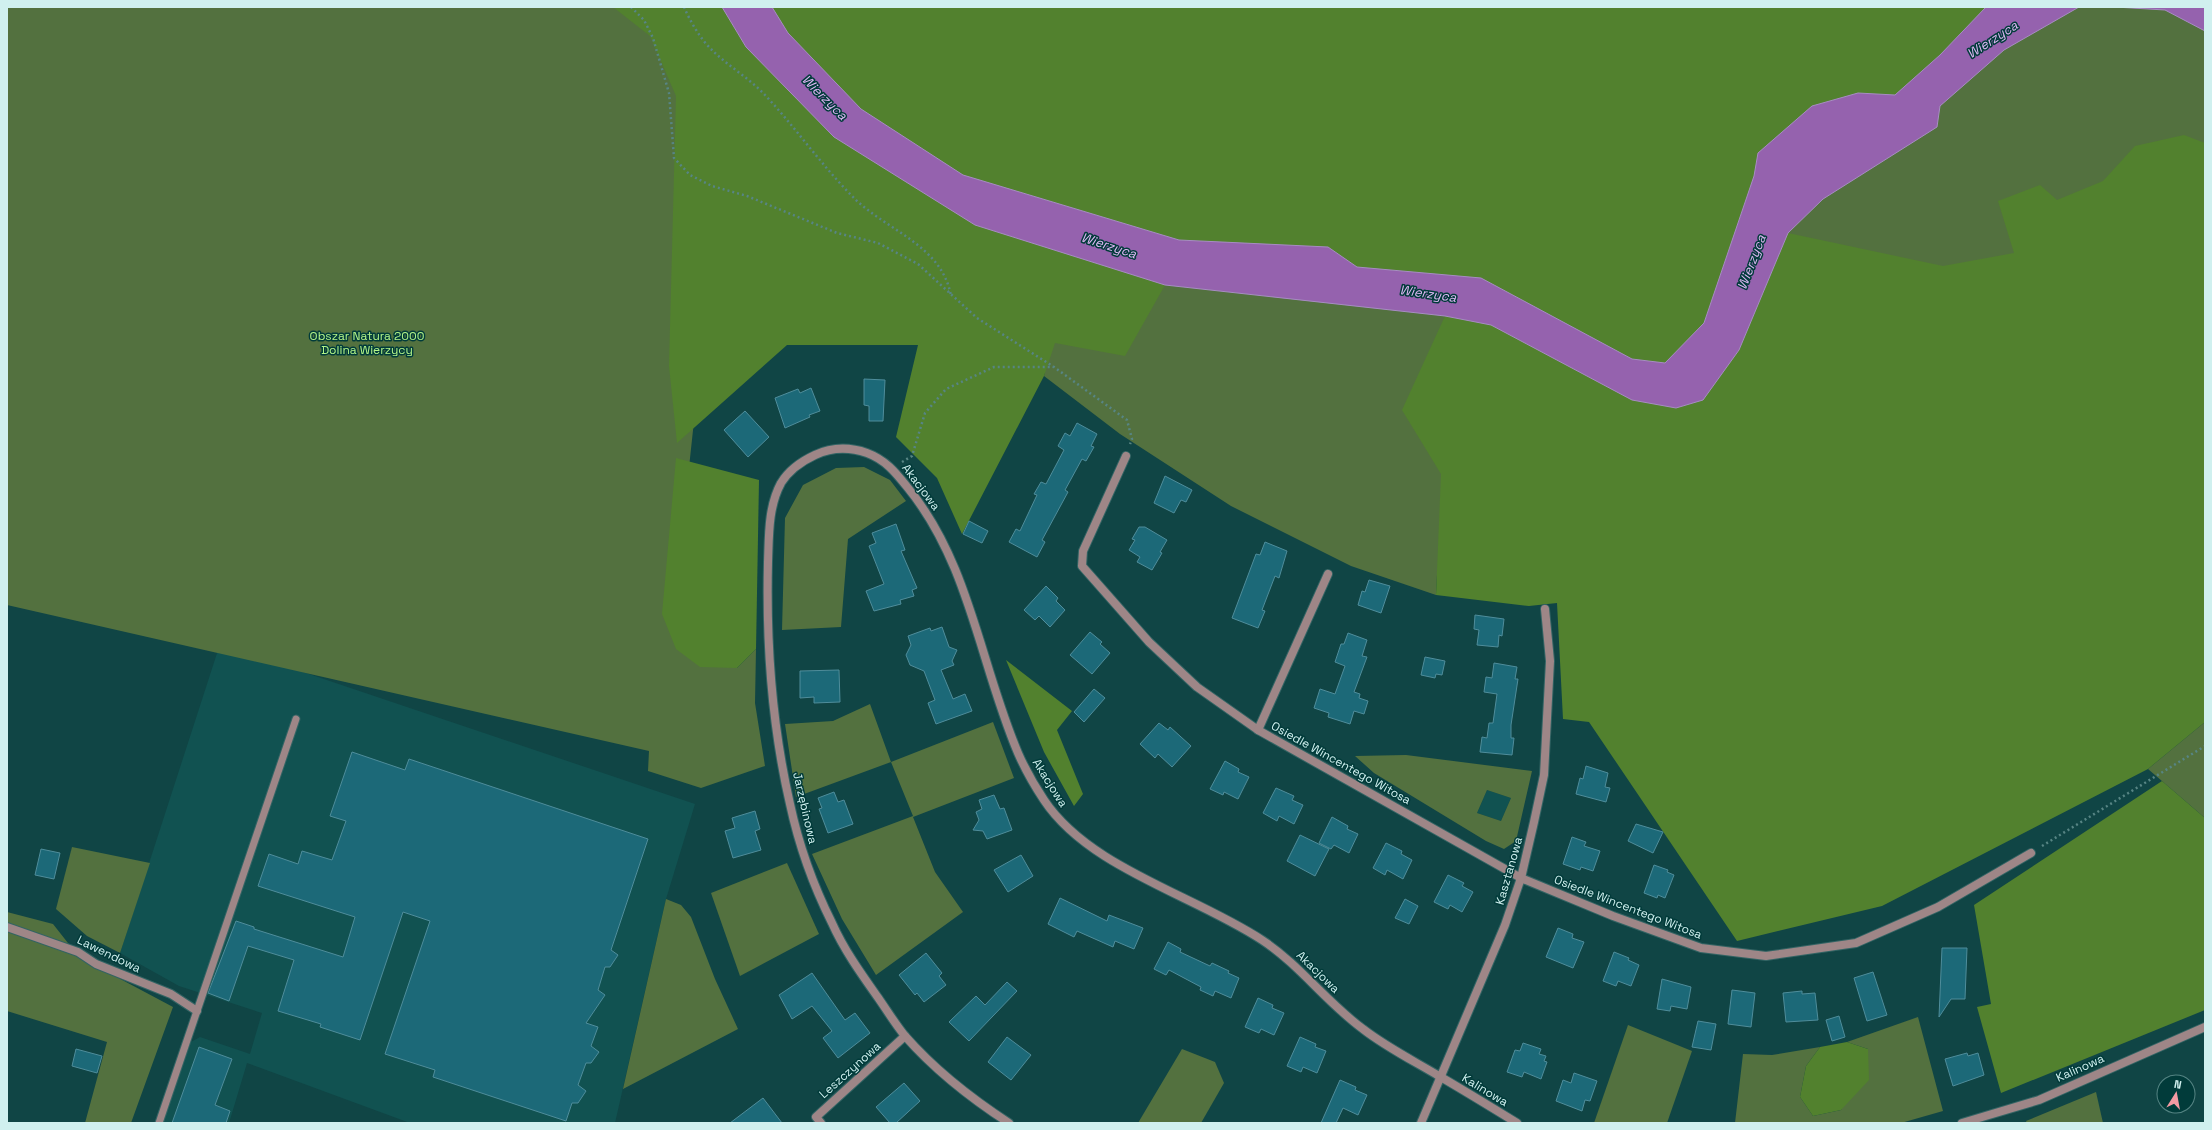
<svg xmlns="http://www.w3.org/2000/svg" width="2212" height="1130" viewBox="0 0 2212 1130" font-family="'Space Grotesk',sans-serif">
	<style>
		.built { fill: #115251 }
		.green { fill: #53713f; fill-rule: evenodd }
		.forest { fill: #52812e }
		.water { fill: #9562ae; stroke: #a78dc2 }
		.building { fill: #1c6978; stroke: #4f8d9b }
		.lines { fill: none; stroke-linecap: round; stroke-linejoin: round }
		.lane-casing { stroke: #336464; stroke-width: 9 }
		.street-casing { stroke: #336464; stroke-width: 10 }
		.path { stroke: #578584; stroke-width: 2.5; stroke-dasharray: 2 3; stroke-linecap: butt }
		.lane { stroke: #9e8687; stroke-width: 7 }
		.street { stroke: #9e8687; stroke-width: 8 }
		.labels { text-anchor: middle; stroke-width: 3; stroke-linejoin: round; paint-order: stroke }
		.park-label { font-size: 12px; fill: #b4f588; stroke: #013b3a }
		.street-label { font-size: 12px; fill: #d0f0ef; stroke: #013b3a }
		.water-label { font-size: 13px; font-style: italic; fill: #e0b8f5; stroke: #013b3a }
	</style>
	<rect width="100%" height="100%" fill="#104545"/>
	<g class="built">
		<path d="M220 644 695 804 666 899 615 1123H410L247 1063 229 1123H163L191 1042 200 1037 250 1054 262 1013 179 986 120 953Z"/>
		<path d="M1487 790 1511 798 1501 821 1477 813Z"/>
	</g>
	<g class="green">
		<path d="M7 7H2205V389L1437 575 1436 595 1351 566 1231 506 1120 434 1044 376 1045 372 831 301 694 421 671 635 737 668 756 649 755 703 765 766 701 788 648 771 649 751 7 605Z"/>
		<path d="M864 467 890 480 906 501 848 539 841 627 782 630 785 518 803 485 836 468Z"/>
		<path d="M870 704 891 762 993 722 1014 778 913 817 935 872 963 912 876 975 842 919 812 854 913 816 891 762 796 797 785 724 833 721Z"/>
		<path d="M2205 722V818L2148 769Z"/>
		<path d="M1406 755 1532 771 1516 841 1504 849 1486 841 1374 773 1355 756ZM1487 790 1511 798 1501 821 1477 813Z"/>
		<path d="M72 847 150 863 120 953 87 936 56 909Z"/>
		<path d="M787 863 819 934 740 976 711 893Z"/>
		<path d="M666 899 681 905 691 917 715 979 738 1029 623 1089Z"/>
		<path d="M7 912 53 924 79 957 173 1007 131 1123H85L107 1042 7 1011Z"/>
		<path d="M1918 1017 1943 1111 1901 1123H1735L1743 1054 1772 1055 1820 1047 1806 1066 1800 1097 1813 1116 1841 1110 1868 1049 1847 1042Z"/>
		<path d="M1628 1025 1692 1051 1667 1123H1594Z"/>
		<path d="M1182 1049 1215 1062 1224 1083 1201 1123H1138Z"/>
		<path d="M2096 1092 2103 1123H2027L2026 1121Z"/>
	</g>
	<g class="forest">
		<path d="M613 7H722L746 47 834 137 976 225 1165 285 1125 356 1055 343 1044 376 962 534 937 478 896 437 918 345H787L677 443 669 366 676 96 650 36Z"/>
		<path d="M772 7H1986L1940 55 1895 95 1858 93 1758 153 1754 176 1704 323 1665 363 1632 359 1481 278 1357 267 1328 247 1179 240 963 175 861 109 788 33Z"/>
		<path d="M2184 135 2205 143V722L2148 769 1882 906 1737 941 1589 722 1563 719 1557 603 1529 606 1436 595 1441 474 1402 410 1445 316 1491 325 1632 400 1676 408 1702 400 1739 350 1788 233 1943 266 2014 253 1998 201 2040 185 2057 200 2103 181 2135 146Z"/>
		<path d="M676 458 759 480 756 649 737 668 700 667 676 649 662 614Z"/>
		<path d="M1006 660 1072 711 1057 730 1083 794 1074 806 1044 752Z"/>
		<path d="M2162 781 2205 818V1010L2001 1093 1977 1007 1991 1004 1974 905Z"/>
		<path d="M1847 1042 1868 1049 1869 1080 1841 1110 1813 1116 1800 1097 1806 1066 1820 1047Z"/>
	</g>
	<g class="water">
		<path d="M722 7H772L788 33 861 109 963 175 1179 240 1328 247 1357 267 1481 278 1632 359 1665 363 1704 323 1754 176 1758 153 1812 106 1858 93 1895 95 1940 55 1986 7H2079L2004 50 1940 106 1937 127 1823 199 1788 233 1739 350 1703 400 1676 408 1632 400 1491 325 1445 316 1165 285 975 225 834 137 746 47Z"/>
		<path d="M2115 7H2205V31L2165 10Z"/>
	</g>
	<g class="building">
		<path d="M864 379 885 380 883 421H869V406L864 405Z"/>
		<path d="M811 388 820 411 809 415 810 417 785 428 775 398 798 389 800 393Z"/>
		<path d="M745 411 769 437 748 457 724 430Z"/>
		<path d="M1077 423 1097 434 1091 446 1094 447 1086 461 1082 459 1065 490 1068 492 1042 540 1045 542 1037 557 1009 542 1016 529 1020 531 1037 495 1034 494 1041 482 1046 484 1064 450 1058 446 1065 433 1070 436Z"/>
		<path d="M1165 476 1192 490 1186 502 1181 500 1174 513 1154 503Z"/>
		<path d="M969 521 988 531 982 543 963 534Z"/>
		<path d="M896 524 905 550 901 551 917 588 912 590 914 596 900 600 901 604 874 611 866 591 884 584 869 546 876 543 872 533Z"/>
		<path d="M1139 527H1145L1167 540 1160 552 1162 553 1152 570 1137 562 1140 557 1129 550 1135 540 1132 539Z"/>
		<path d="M1265 542 1287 551 1279 578 1275 576 1262 610 1265 611 1258 628 1232 618 1256 554 1260 555Z"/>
		<path d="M1369 580 1390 586 1381 613 1358 605 1362 591 1365 592Z"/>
		<path d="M1046 586 1058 598 1056 601 1065 610 1050 627 1039 616 1035 620 1024 610Z"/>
		<path d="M1475 615 1504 619 1502 636 1499 635 1498 647 1477 645 1479 630 1474 629Z"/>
		<path d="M942 627 949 647 957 650 952 661 954 665 941 670 953 699 965 694 972 711 936 724 928 703 935 700 924 671 910 665 906 655 911 645 908 636 930 628 931 631Z"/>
		<path d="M1090 632 1102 642 1100 644 1110 653 1092 674 1070 655Z"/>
		<path d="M1348 633 1367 640 1362 656 1367 657 1354 692 1360 694 1359 698 1368 701 1364 714 1354 711 1350 724 1328 717 1329 713 1314 708 1320 689 1335 694 1345 666 1335 662 1341 644H1344Z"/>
		<path d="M1425 657 1445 661 1442 675 1436 674 1435 678 1421 675Z"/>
		<path d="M1494 663 1517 667 1515 679H1518L1511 725V738H1514L1512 755 1480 752 1482 737 1487 738 1489 723H1493L1497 694 1484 692 1486 677 1492 678Z"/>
		<path d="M839 670 840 702 814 703V697L800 698V671Z"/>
		<path d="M1094 689 1105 698 1084 722 1074 712Z"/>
		<path d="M1159 723 1168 730 1170 727 1191 746 1172 767 1158 754 1155 758 1140 744Z"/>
		<path d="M352 752 405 770 409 759 648 839 611 950 618 955 610 967H605L598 990 605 995 586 1023 598 1027 591 1046 599 1052 591 1063H586L578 1085 586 1091 578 1103H572L566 1121 433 1077 435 1070 385 1054 430 921 403 912 360 1040 320 1027 321 1024 278 1011 294 960 248 946 229 1001 208 993 236 921 254 927V929L343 957 355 917 258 886 269 854 298 864 302 851 332 860 346 821 330 816Z"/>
		<path d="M1225 761 1239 769 1238 772 1249 777 1238 799 1224 792 1223 795 1210 789Z"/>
		<path d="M1586 766 1608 773 1605 787 1610 788 1606 802 1576 794 1580 778 1583 779Z"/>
		<path d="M1276 788 1294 796 1292 800 1303 805 1294 824 1279 816 1277 821 1263 813Z"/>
		<path d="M834 792 838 802 844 800 853 824 828 833 819 809 822 808 818 798Z"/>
		<path d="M994 795 1000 809 1004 808 1012 830 987 839 983 831 973 830 979 820 976 812 982 809 979 800Z"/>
		<path d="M755 811 760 829 755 831 761 850 733 858 725 831 735 828 732 818Z"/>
		<path d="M1332 817 1348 826 1347 829 1358 834 1349 853 1334 845 1331 849 1319 843Z"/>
		<path d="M1636 824 1663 832 1653 853 1628 841Z"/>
		<path d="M1300 835 1329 849 1315 876 1287 861Z"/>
		<path d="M1572 837 1586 842 1584 846 1600 851 1593 871 1581 867 1580 870 1563 864Z"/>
		<path d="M1386 843 1402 851 1401 854 1412 860 1403 879 1387 870 1385 875 1373 868Z"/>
		<path d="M41 849 60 853 54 879 35 875Z"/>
		<path d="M1021 855 1033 876 1008 892 994 870Z"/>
		<path d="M1654 865 1668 870 1667 872 1674 875 1665 898 1658 895 1657 898 1644 893Z"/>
		<path d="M1448 875 1464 883 1462 886 1473 892 1462 912 1450 905 1448 909 1434 902Z"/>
		<path d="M1060 898 1107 921 1109 915 1143 928 1134 949 1115 941 1113 947 1077 931 1074 937 1048 924Z"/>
		<path d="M1405 899 1418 906 1409 924 1395 918Z"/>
		<path d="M1558 928 1573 934 1572 938 1584 942 1573 968 1546 957Z"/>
		<path d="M1168 942 1181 949 1180 952 1210 966 1212 963 1229 971 1228 973 1239 978 1231 998 1215 991 1213 996 1200 990 1201 987 1169 970 1166 975 1154 969Z"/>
		<path d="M1942 948H1967L1965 999H1951L1939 1017Z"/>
		<path d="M1614 952 1629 958 1628 960 1639 965 1631 986 1618 981 1616 986 1603 981Z"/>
		<path d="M926 953 942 973 939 976 946 985 924 1002 917 993 915 995 899 975Z"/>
		<path d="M1873 972 1887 1015 1867 1021 1854 978Z"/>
		<path d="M812 973 845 1020 855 1013 870 1033 838 1058 823 1038 832 1031 812 1006 792 1019 779 995Z"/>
		<path d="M1662 979 1691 987 1687 1009 1671 1006 1670 1011 1657 1009Z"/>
		<path d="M1007 982 1017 991 969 1041 949 1022 976 996 985 1005Z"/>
		<path d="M1732 990 1755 993 1751 1027 1728 1024Z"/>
		<path d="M1802 991V994L1815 993 1818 1020 1786 1022 1783 993Z"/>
		<path d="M1258 998 1273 1005 1272 1008 1284 1013 1274 1035 1261 1029 1259 1033 1245 1027Z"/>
		<path d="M1839 1016 1845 1037 1832 1041 1826 1020Z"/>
		<path d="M1698 1021 1716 1024 1711 1050 1692 1047Z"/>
		<path d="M1007 1037 1031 1055 1011 1080 988 1062Z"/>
		<path d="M1300 1037 1316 1044 1315 1047 1326 1051 1317 1073 1303 1067 1301 1072 1287 1066Z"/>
		<path d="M1523 1043 1541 1049 1539 1054 1546 1056 1544 1061 1547 1062 1541 1079 1524 1072 1522 1077 1507 1072 1515 1050 1520 1051Z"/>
		<path d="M199 1047 232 1059 215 1105 230 1111 226 1123H172Z"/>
		<path d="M76 1049 102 1056 97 1073 72 1066Z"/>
		<path d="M1967 1053 1968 1056 1978 1053 1984 1075 1953 1086 1945 1059Z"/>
		<path d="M1574 1073 1597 1081 1590 1101 1585 1100 1582 1111 1556 1101 1563 1080 1571 1083Z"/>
		<path d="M1340 1080 1356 1087 1355 1090 1367 1095 1358 1115 1343 1108 1336 1123H1321Z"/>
		<path d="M904 1083 920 1101 896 1123H890L876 1107Z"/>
		<path d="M763 1098 782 1123H730Z"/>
	</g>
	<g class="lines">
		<g class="lane-casing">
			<path id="lane" d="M159 1123 296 719"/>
		</g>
		<g class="street-casing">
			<g id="street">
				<path d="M1126 456 1083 551 1082 566 1149 642 1197 687 1258 730 1521 878 1613 916 1701 948 1766 956 1856 943 1938 907 2031 853"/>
				<path d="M1258 730 1328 574"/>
				<path d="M7 927 78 952 96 964 171 994 197 1011"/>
				<path d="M821 1123 816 1117 905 1036"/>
				<path d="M1009 1123C972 1099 934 1069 905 1036 896 1025 888 1012 879 999 862 975 844 950 832 923 813 885 799 846 790 804 772 726 766 643 768 562 769 536 768 507 781 483 789 470 802 461 815 455 832 447 850 447 867 453 886 460 896 473 908 488 970 564 980 664 1018 753 1025 769 1034 785 1044 800 1089 868 1194 895 1262 940 1300 965 1326 1002 1363 1029 1386 1047 1414 1061 1439 1076 1465 1091 1491 1107 1517 1123"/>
				<path d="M1421 1123 1505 925 1521 878 1534 822 1544 775 1550 661 1545 609"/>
				<path d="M1962 1123 2039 1100 2205 1027"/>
			</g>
		</g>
		<g class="path">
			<path d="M631 7 644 20 653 38 669 93 674 158 690 175 712 186 747 196 837 233 878 243 918 264 977 318 1054 367 1127 420 1132 439 1130 444"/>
			<path d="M684 7C690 21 701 40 712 50 728 66 749 78 765 95 796 128 822 166 854 198 887 231 942 245 951 296"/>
			<path d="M902 462 912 456 925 413 946 389 994 367H1053"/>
			<path d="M2042 846 2205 746"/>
		</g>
		<use href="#lane" class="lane"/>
		<use href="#street" class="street"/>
	</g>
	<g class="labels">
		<g class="park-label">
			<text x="367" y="340">Obszar Natura 2000<tspan x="367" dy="14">Dolina Wierzycy</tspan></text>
		</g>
		<g class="street-label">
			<text transform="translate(921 487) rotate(53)" y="4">Akacjowa</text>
			<text transform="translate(1341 763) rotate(29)" y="4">Osiedle Wincentego Witosa</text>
			<text transform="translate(1050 783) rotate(58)" y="4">Akacjowa</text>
			<text transform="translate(805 808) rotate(77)" y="4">Jarzębinowa</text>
			<text transform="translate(1509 871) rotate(-74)" y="4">Kasztanowa</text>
			<text transform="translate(1628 907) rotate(21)" y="4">Osiedle Wincentego Witosa</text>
			<text transform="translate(109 954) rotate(26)" y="4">Lawendowa</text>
			<text transform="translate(1318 972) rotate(44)" y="4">Akacjowa</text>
			<text transform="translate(2080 1068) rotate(-24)" y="4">Kalinowa</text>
			<text transform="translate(850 1070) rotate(-42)" y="4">Leszczynowa</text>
			<text transform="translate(1485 1090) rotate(31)" y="4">Kalinowa</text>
		</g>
		<g class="water-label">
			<text transform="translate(1992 39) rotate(-33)" y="5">Wierzyca</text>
			<text transform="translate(825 97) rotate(45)" y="5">Wierzyca</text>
			<text transform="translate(1109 245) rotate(18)" y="5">Wierzyca</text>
			<text transform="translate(1751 262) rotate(-69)" y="5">Wierzyca</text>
			<text transform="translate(1428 293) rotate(8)" y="5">Wierzyca</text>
		</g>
	</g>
	<rect width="2212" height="1130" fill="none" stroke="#d0f0ef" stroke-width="16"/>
	<g transform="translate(2176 1094) rotate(11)"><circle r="19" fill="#013b3a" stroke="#548382"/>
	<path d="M0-3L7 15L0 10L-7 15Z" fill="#f49aa3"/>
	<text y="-6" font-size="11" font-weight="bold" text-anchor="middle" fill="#d0f0ef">N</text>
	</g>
</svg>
